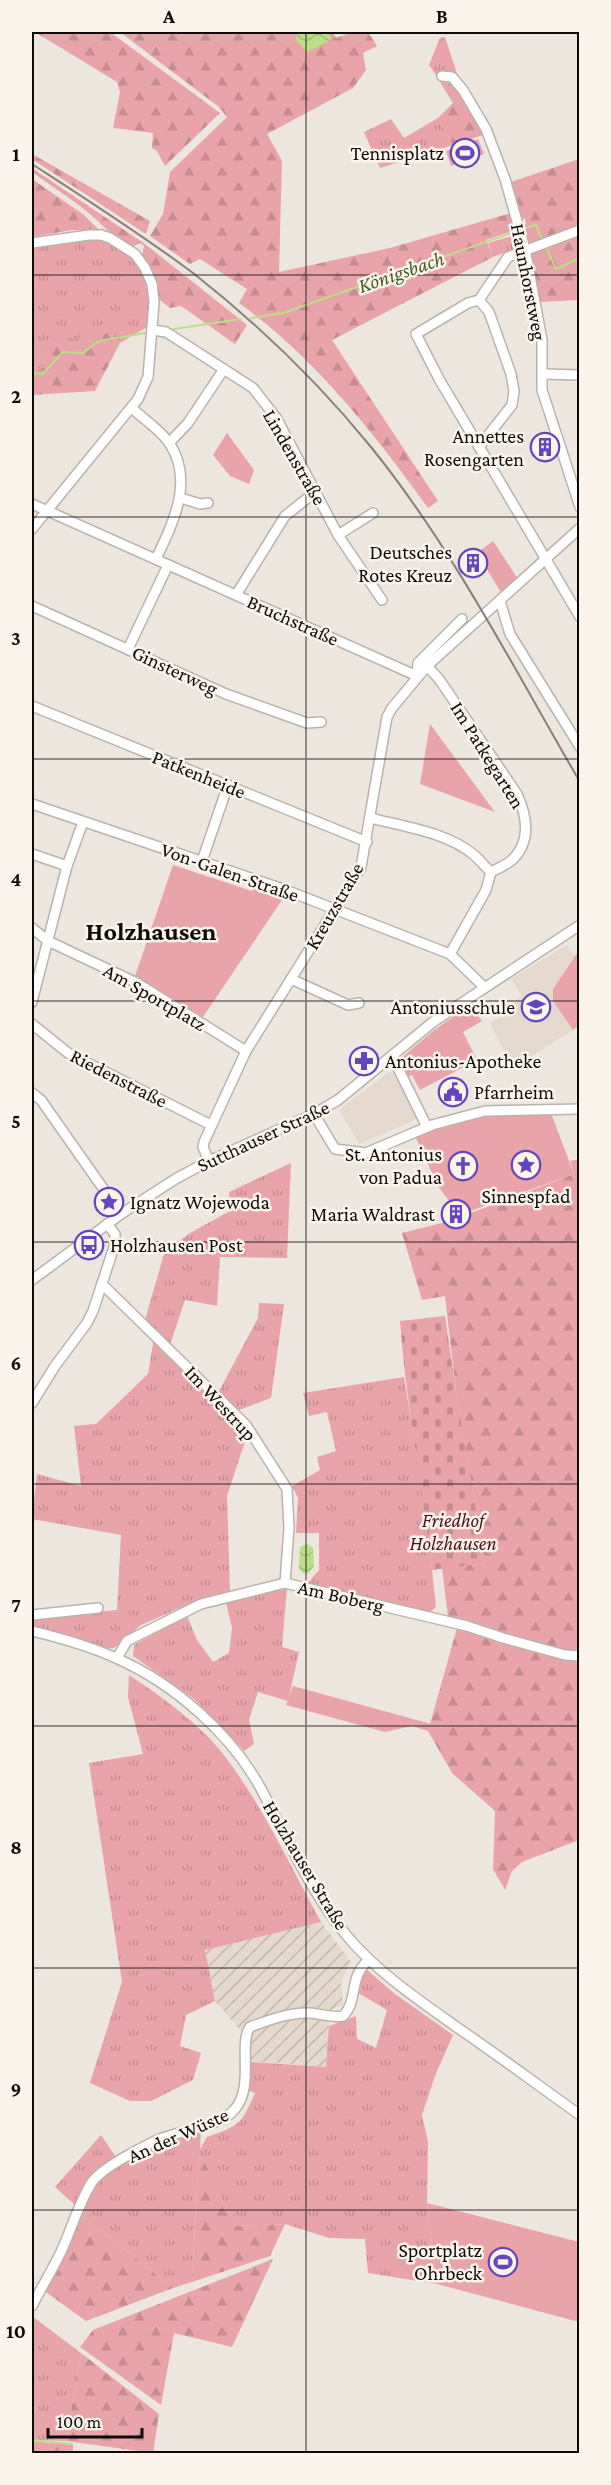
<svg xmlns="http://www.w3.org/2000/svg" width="611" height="2485" viewBox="0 0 611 2485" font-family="'Crimson Pro',serif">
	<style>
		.built { fill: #e4d9cc }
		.industrial { fill: url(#industrial-furrows) }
		.grass { fill: url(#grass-tufts) }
		.forest { fill: url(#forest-firs) }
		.cemetery { fill: url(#cemetery-stones) }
		.green { fill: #e8a4a8 }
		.water { fill: url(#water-waves) }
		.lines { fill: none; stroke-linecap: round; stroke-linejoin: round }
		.stream { stroke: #badf86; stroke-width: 2 }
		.minor-casing { stroke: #b9b3ac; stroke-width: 12 }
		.minor { stroke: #fff; stroke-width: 9 }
		.rail { stroke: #86817d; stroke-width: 2 }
		.grid { fill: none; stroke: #0d0b09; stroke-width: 1.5; stroke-opacity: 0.55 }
		.labels { text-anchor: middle; stroke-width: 5; stroke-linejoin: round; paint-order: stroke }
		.poi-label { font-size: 20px; fill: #0d0b09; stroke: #faf4ed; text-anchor: end }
		.street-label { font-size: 20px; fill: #0d0b09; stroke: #faf4ed }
		.park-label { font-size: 20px; font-style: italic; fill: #4e111c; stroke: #faf4ed }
		.water-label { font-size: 21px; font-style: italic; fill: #485f22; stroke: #faf4ed }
		.district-label { font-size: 26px; font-weight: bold; fill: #0d0b09; stroke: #faf4ed }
		.neatline { fill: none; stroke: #0d0b09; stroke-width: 2 }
		.grid-label { font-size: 20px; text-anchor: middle; font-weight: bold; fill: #0d0b09 }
	</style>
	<defs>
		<pattern id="industrial-furrows" width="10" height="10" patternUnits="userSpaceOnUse" patternTransform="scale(1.5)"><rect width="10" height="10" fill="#e4d9cc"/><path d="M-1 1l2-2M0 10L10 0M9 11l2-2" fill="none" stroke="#c2b9ae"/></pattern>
		<pattern id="grass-tufts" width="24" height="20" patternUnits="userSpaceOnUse" patternTransform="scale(1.5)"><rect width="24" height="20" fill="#e8a4a8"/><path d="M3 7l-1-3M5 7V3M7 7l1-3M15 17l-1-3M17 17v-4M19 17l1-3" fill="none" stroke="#c68c8f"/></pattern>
		<pattern id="forest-firs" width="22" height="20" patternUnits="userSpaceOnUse" patternTransform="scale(1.5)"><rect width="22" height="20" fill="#e8a4a8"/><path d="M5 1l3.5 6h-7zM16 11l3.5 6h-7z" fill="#c68c8f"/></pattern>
		<pattern id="cemetery-stones" width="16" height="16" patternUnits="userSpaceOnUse" patternTransform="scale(1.5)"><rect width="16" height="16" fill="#e8a4a8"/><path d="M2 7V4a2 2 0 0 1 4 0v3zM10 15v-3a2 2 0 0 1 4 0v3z" fill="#c68c8f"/></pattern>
		<pattern id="water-waves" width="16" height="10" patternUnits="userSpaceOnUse" patternTransform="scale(1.5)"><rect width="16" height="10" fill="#badf86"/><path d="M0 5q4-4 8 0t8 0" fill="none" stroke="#9fbe72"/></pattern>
	</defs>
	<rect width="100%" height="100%" fill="#ece6df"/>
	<g class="built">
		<path d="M567 945 574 956 553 989V1001L573 1030 513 1068 490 1023 515 1009 513 1005 516 1000 522 996 511 979Z"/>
		<path d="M389 1072 395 1074 417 1119 359 1144 339 1110Z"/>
	</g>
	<path class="industrial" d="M321 1922 351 1962 341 1982 343 2004 330 2011 326 2067 246 2061 242 2032 215 2001 205 1950Z"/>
	<g class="grass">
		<path d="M445 37 459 80 449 74 436 75 429 65 440 38Z"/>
		<path d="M438 118 453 145 380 168 364 132 391 119 404 138Z"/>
		<path d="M518 234 520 247 493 257 488 243Z"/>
		<path d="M88 238C111 240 140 258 146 283 149 297 149 312 149 326L120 343 106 332 76 340H71L70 336 46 355 43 369 32 371V248Z"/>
		<path d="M291 1163 287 1258 220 1257 217 1306 185 1300 170 1345 145 1320 164 1254 190 1233 230 1211 229 1192Z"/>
		<path d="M259 1303 284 1304 271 1398 239 1410 218 1393 258 1318Z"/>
		<path d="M154 1338 247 1435 227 1496 230 1592 196 1601 141 1625 114 1648 106 1649 67 1635 32 1626V1618L117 1610 121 1535 32 1519 37 1474 81 1486 74 1426 96 1424 148 1374Z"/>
		<path d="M404 1377 426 1514 436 1607 430 1612 307 1584 319 1570V1533H296L298 1498 292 1486 320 1470 317 1457 336 1451 327 1412 309 1416 303 1393Z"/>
		<path d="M287 1588 282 1647 299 1652 288 1701 258 1692 249 1720 254 1744 244 1751 194 1699 133 1656 134 1645 187 1616 197 1640 213 1662 229 1653 232 1628 226 1603Z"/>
		<path d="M129 1675C159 1695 187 1715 212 1741 255 1789 289 1864 321 1922L205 1950 215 2001 186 2015 180 2046 201 2053 193 2080 151 2101H130L90 2083 122 1982 89 1763 143 1754 128 1697Z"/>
		<path d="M366 1969 395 1994 453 2035 435 2076 422 2115 428 2142 427 2203 437 2284 368 2273 365 2239 329 2238 285 2224 236 2226 199 2153 192 2282 173 2288 80 2214C85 2204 89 2193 94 2184 108 2163 177 2136 201 2129L200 2149 207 2137C239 2126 241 2125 255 2093L249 2091 251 2062 326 2067 329 2026 356 2016 357 2039 376 2048 387 2010 360 1994 355 1995 358 1983Z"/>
		<path d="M101 2135 118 2160 94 2176 77 2207 55 2187Z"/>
		<path d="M32 2316 81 2353 66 2441 32 2440Z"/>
	</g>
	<g class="forest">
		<path d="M35 32H110L220 113 165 166 157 151 152 148 153 133 113 128 120 92 117 82Z"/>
		<path d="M120 32H297L296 40 331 39 327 32H333L336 38 352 32H368L377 46 363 53 366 70 353 88 267 134 282 161 279 272 390 248 511 213 516 230 486 240 493 257 332 340 438 501 428 508C373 432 316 359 239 303L247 289 200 259 190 264 150 236 163 214 170 172 227 117 219 107Z"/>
		<path d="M440 82 453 83 476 118 483 135 453 145 438 118 453 103Z"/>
		<path d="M32 154 150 221 146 234 32 159Z"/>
		<path d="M579 159V300L540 302 524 227 526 224 525 219 521 218 511 182Z"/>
		<path d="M32 168 145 244 247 325 235 344 181 306 170 308 160 300 155 278 142 257 144 246 140 243 130 248C113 237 105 227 90 214 72 199 51 186 32 172Z"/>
		<path d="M32 179 84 215 99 230H72L32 237Z"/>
		<path d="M106 332 120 343 95 391 32 395V371L43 369 46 355 52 349 50 345 70 336 71 339 76 340 80 337Z"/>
		<path d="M579 1159V1840L522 1862 512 1871 505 1890 493 1869 495 1811 452 1773 428 1731 459 1621 448 1617 442 1568 485 1563 457 1400 445 1296 422 1300 402 1233 450 1221 574 1174 570 1161Z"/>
		<path d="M199 2151 236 2226 285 2224 270 2256 192 2282Z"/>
		<path d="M80 2214 173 2288 86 2321 43 2290Z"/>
		<path d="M273 2259 232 2347 174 2333 161 2405 80 2347 93 2330Z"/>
		<path d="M81 2353 159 2414 153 2453 66 2441Z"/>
		<path d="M32 2441 73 2445V2453H32Z"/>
	</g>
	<path class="cemetery" d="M445 1316 458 1404 485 1563 432 1570C423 1487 406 1405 400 1321Z"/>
	<g class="green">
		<path d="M478 139 484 154 451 166 446 151Z"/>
		<path d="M227 433 254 470 249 484 230 476 213 455Z"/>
		<path d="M493 541 518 579 502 594 477 553Z"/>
		<path d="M430 724 495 812 420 784Z"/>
		<path d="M173 865 252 891 254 886 284 897 203 1017 135 976Z"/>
		<path d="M579 950V1025L573 1030 553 1001V989Z"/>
		<path d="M470 1005 482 1021 463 1032 477 1060 420 1090 412 1075 407 1077 399 1060 433 1031Z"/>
		<path d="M551 1113 574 1174 459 1215 438 1186 415 1136 487 1115Z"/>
		<path d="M293 1686 431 1724 428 1731 412 1726 385 1732 286 1705Z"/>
		<path d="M427 2203 579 2242V2322L437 2284Z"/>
	</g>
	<g class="water">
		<path d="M297 32H327L331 40 307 52 296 40Z"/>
		<path d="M307 1544 313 1548 314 1566 308 1574 303 1573 299 1569 300 1547Z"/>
	</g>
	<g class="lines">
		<g class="stream">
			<path d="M522 229 536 225 542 239"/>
			<path d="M547 249 556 269 580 258"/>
			<path d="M251 318 283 313 517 231"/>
			<path d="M174 329 241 319"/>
			<path d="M32 373 43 374 63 352 83 353 99 341 145 333"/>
			<path d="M32 2440 72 2444"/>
		</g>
		<g class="minor-casing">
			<g id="minor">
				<path d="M442 76 452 77 463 90 486 129 505 179 525 249 542 340V390L580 507"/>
				<path d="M580 230 508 257 479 300 468 303 416 334 439 379 580 617"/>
				<path d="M32 243 89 235H101L110 238 135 254 145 268 152 284 154 302 148 377 138 399 32 529"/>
				<path d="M479 300 489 312 511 374 514 391 512 405 479 447"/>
				<path d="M152 330 166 332 253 388 277 419 338 535 382 600"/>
				<path d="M543 374 580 375"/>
				<path d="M132 408C143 419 161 430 170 444 194 482 173 523 156 559"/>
				<path d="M169 443 188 423 224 369"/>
				<path d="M181 498 200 504 208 503"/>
				<path d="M32 504 417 676 418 663 462 619"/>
				<path d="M338 535 373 513"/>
				<path d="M236 595 285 516 315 492"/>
				<path d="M500 601 510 634 580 747"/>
				<path d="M32 606 226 694 307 723 321 722"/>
				<path d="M128 649 168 565"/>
				<path d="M32 706 367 842"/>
				<path d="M32 804 283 889 450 954 484 987"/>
				<path d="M371 818C404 827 447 832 474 855 480 860 485 867 491 872 497 869 506 865 512 860 532 841 527 816 517 794L439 679 427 666"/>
				<path d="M32 854 67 866"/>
				<path d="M202 861 228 785"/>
				<path d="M32 928 48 941 137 983 246 1051"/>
				<path d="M450 954 486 890 491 872"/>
				<path d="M291 979 348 1005 359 1003"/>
				<path d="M32 1002 67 866 83 822"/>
				<path d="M32 1024 68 1053 211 1125"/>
				<path d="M392 1056 427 1127"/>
				<path d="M32 1093 41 1100 121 1214"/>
				<path d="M314 1114 335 1149 366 1153 432 1125 485 1111 580 1109"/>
				<path d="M209 1161 203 1147 204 1142 246 1051 361 867 387 717 392 708 427 666 580 528"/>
				<path d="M32 1280 121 1214 177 1178 209 1161 314 1114 338 1100 433 1022 580 925"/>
				<path d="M101 1286 106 1288 246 1425 287 1489 289 1528 285 1583"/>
				<path d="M32 1403 55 1366 87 1323 93 1311 115 1244V1234L107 1224"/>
				<path d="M32 1615 98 1608"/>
				<path d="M32 1631C61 1638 90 1646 118 1659 174 1684 230 1733 260 1787 287 1837 310 1892 347 1936 378 1973 419 2000 458 2028 499 2056 539 2086 580 2115"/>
				<path d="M117 1658 127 1641 201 1604 285 1583 467 1626 503 1638 565 1655 580 1656"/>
				<path d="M32 2306C42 2286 55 2266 64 2245 73 2224 80 2201 92 2182 103 2167 137 2150 153 2142 176 2130 219 2128 234 2110 255 2088 238 2043 250 2027 269 2020 290 2012 310 2013 322 2014 332 2018 343 2016 359 2000 348 1976 369 1960"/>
			</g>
		</g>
		<use href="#minor" class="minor"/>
		<path class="rail" d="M32 164C86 199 141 234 193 273 258 324 319 383 371 447 454 550 514 669 580 782"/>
	</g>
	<path class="grid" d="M306 32V2454M32 275H580M32 517H580M32 759H580M32 1001H580M32 1242H580M32 1484H580M32 1726H580M32 1968H580M32 2210H580"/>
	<defs>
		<g id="stadium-ring" transform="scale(1.5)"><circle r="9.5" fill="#faf4ed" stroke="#6345bd" stroke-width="1.5"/><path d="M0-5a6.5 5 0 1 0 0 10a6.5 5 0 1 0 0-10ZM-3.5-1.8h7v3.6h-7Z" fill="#6345bd"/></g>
		<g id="building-ring" transform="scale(1.5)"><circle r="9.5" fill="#faf4ed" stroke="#6345bd" stroke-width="1.5"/><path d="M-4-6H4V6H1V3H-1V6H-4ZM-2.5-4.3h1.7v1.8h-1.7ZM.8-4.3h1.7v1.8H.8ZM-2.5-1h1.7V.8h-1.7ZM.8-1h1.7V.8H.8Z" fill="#6345bd"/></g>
		<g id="school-ring" transform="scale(1.5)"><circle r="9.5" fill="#faf4ed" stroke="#6345bd" stroke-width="1.5"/><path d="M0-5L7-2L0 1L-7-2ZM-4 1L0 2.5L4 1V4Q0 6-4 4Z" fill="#6345bd"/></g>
		<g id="pharmacy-ring" transform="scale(1.5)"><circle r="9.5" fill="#faf4ed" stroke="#6345bd" stroke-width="1.5"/><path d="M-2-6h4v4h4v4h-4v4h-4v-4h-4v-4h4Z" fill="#6345bd"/></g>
		<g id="civic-ring" transform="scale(1.5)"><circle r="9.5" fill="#faf4ed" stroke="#6345bd" stroke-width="1.5"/><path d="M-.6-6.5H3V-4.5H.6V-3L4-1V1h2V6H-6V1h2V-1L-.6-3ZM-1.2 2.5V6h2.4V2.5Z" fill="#6345bd"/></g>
		<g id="sight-ring" transform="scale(1.5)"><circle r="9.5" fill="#faf4ed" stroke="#6345bd" stroke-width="1.5"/><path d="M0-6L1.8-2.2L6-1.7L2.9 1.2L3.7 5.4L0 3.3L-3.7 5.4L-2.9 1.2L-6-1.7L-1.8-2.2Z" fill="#6345bd"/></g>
		<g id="church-ring" transform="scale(1.5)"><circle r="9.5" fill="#faf4ed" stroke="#6345bd" stroke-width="1.5"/><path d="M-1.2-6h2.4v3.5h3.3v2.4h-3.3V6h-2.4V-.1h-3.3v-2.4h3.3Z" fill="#6345bd"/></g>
		<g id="bus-ring" transform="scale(1.5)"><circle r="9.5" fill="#faf4ed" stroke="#6345bd" stroke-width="1.5"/><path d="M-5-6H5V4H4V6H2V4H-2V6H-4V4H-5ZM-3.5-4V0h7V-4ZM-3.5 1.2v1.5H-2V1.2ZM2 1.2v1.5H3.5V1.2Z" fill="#6345bd"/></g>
	</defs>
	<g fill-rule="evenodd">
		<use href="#stadium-ring" x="465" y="153"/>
		<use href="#building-ring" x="545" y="447"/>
		<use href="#building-ring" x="473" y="563"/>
		<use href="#school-ring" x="536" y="1007"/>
		<use href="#pharmacy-ring" x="364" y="1061"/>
		<use href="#civic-ring" x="453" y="1092"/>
		<use href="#sight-ring" x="526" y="1165"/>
		<use href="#church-ring" x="463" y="1166"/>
		<use href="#sight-ring" x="109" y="1202"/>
		<use href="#building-ring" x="456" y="1214"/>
		<use href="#bus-ring" x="89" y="1245"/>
		<use href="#stadium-ring" x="503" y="2262"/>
	</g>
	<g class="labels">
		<g class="poi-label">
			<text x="444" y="160">Tennisplatz</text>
			<text x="524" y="443">Annettes<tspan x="524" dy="23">Rosengarten</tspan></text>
			<text x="452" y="559">Deutsches<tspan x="452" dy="23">Rotes Kreuz</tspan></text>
			<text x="515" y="1014">Antoniusschule</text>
			<text x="385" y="1068" text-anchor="start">Antonius-Apotheke</text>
			<text x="474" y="1099" text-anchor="start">Pfarrheim</text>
			<text x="442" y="1161">St. Antonius<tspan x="442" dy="23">von Padua</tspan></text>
			<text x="526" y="1203" text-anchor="middle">Sinnespfad</text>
			<text x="130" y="1209" text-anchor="start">Ignatz Wojewoda</text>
			<text x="435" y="1221">Maria Waldrast</text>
			<text x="110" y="1252" text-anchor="start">Holzhausen Post</text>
			<text x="482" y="2257">Sportplatz<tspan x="482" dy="23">Ohrbeck</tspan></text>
		</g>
		<g class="street-label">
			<text transform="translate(529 282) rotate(79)" y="7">Haunhorstweg</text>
			<text transform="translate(295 457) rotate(60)" y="7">Lindenstraße</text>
			<text transform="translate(293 620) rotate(24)" y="7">Bruchstraße</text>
			<text transform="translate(175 670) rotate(25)" y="7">Ginsterweg</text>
			<text transform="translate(488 755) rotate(58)" y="7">Im Patkegarten</text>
			<text transform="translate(199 774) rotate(22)" y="7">Patkenheide</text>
			<text transform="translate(230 872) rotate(19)" y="7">Von-Galen-Straße</text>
			<text transform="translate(334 906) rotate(-60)" y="7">Kreuzstraße</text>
			<text transform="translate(155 997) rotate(30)" y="7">Am Sportplatz</text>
			<text transform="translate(119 1078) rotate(27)" y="7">Riedenstraße</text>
			<text transform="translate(263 1136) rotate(-25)" y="7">Sutthauser Straße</text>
			<text transform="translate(221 1403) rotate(47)" y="7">Im Westrup</text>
			<text transform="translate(341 1596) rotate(13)" y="7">Am Boberg</text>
			<text transform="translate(306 1865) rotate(59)" y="7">Holzhauser Straße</text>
			<text transform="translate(178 2135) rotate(-24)" y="7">An der Wüste</text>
		</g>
		<g class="park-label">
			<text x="453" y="1527">Friedhof<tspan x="453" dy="23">Holzhausen</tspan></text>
		</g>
		<g class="water-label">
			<text transform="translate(401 272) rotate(-19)" y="7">Königsbach</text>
		</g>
		<g class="district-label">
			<text x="151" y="940">Holzhausen</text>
		</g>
	</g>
	<rect width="611" height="2485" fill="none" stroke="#faf4ed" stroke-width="66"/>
	<path d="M48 2428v9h94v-9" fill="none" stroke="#0d0b09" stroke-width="3"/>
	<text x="57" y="2428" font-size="18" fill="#0d0b09" stroke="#faf4ed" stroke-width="4.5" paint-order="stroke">100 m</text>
	<rect x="33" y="33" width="545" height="2419" class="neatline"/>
	<g class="grid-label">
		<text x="169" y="23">A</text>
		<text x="442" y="23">B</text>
		<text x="16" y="161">1</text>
		<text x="16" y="403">2</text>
		<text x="16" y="645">3</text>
		<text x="16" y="886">4</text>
		<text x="16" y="1128">5</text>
		<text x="16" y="1370">6</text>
		<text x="16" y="1612">7</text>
		<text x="16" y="1854">8</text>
		<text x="16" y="2096">9</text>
		<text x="16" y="2338">10</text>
	</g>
</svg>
